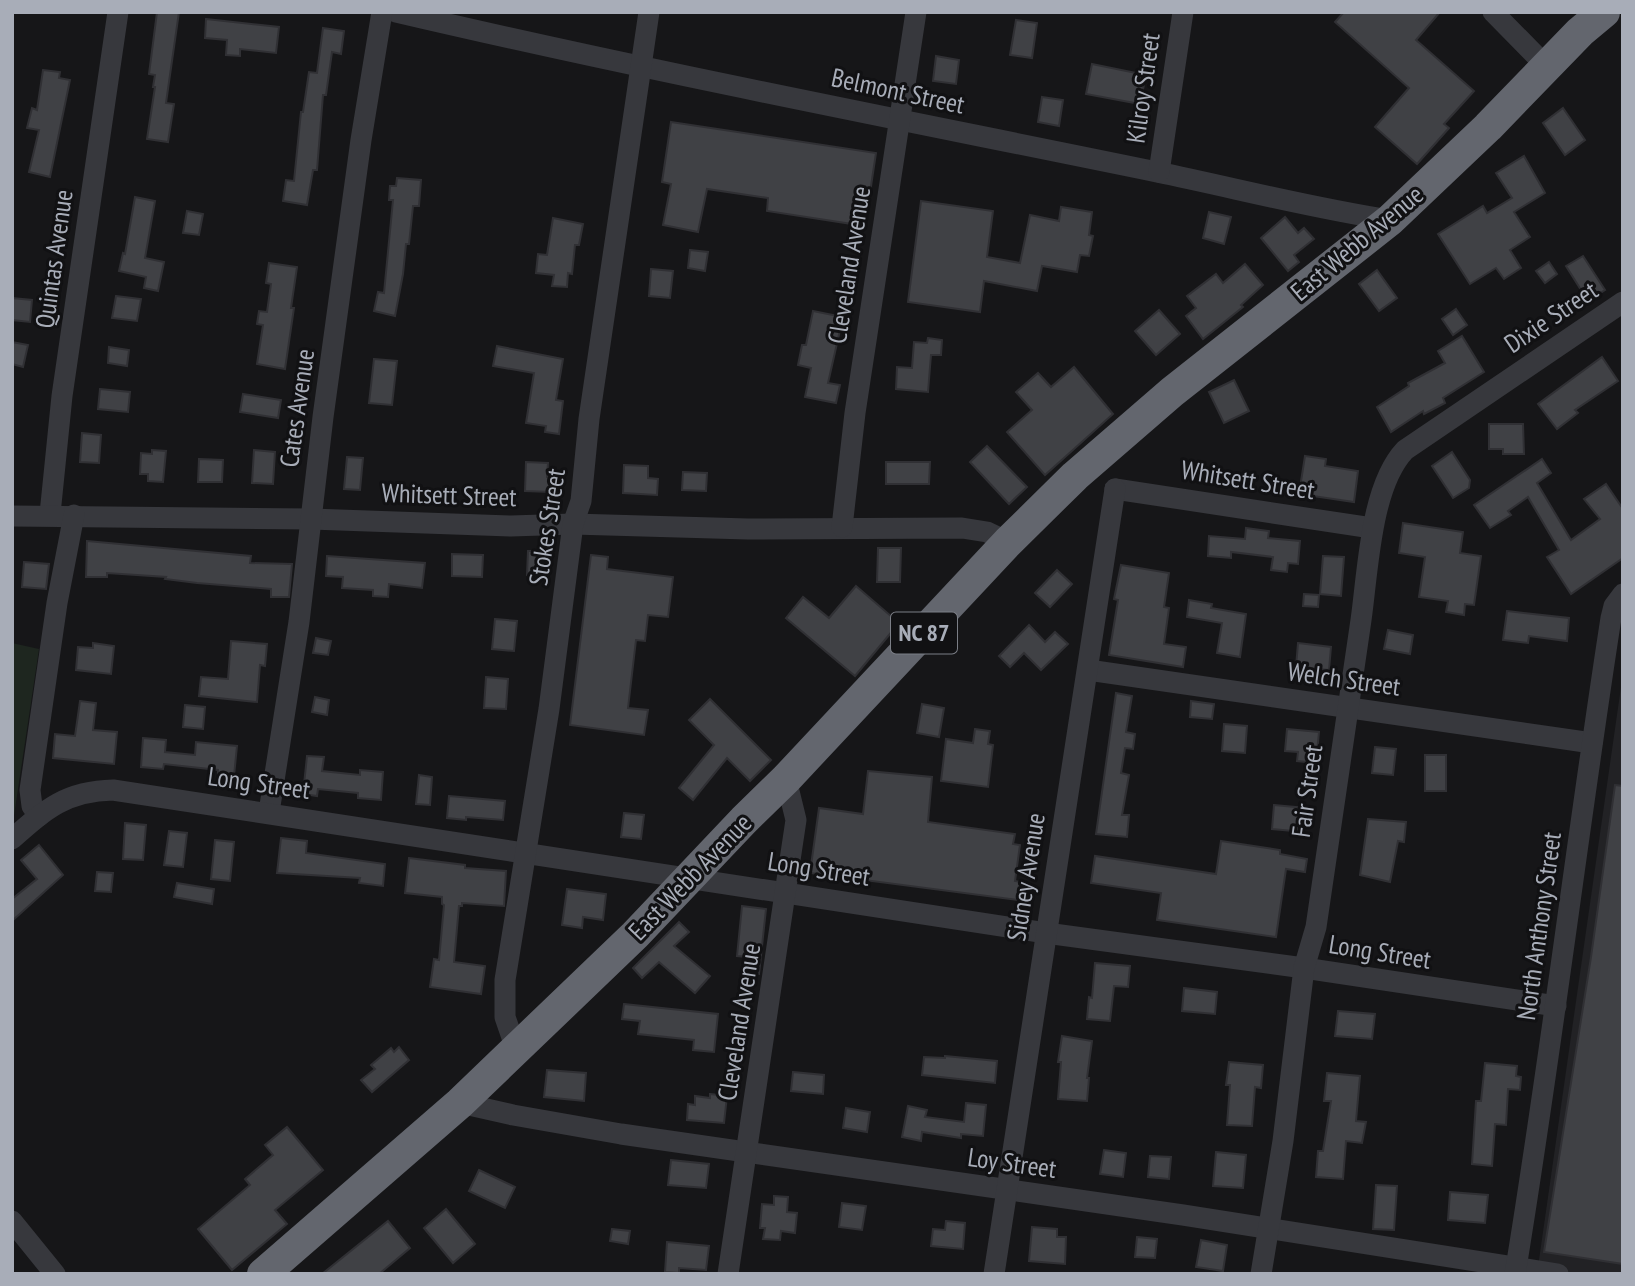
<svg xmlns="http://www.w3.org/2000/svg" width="1635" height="1286" viewBox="0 0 1635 1286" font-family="'PT Sans Narrow',sans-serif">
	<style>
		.built { fill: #222225 }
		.green { fill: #1e261f }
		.building { fill: #404145; stroke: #303034; stroke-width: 2 }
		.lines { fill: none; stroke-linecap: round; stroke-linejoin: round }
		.minor { stroke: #37383d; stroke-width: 21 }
		.highway { stroke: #63666e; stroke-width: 32 }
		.labels { text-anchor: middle; stroke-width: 6; stroke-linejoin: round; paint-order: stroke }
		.shield { fill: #111113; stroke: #7b7e86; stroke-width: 2 }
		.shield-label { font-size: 24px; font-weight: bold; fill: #a8adb8 }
		.street-label { font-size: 26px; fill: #a8adb8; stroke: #111113 }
	</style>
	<rect width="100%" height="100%" fill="#161618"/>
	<path class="built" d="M1623 673V1274H1537Z"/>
	<path class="green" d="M12 643 39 649 12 829Z"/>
	<g class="building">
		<path d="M157 12H179L166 103 174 104 168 142 147 139 155 87H153L155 75 149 74Z"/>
		<path d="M1344 12H1440L1416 40 1474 91 1444 124 1449 128 1417 164 1375 127 1409 88 1335 22Z"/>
		<path d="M206 19 279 27 276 53 240 49V56L226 55 227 40 205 38Z"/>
		<path d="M1016 20 1037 23 1032 58 1010 55Z"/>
		<path d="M323 28 344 31 341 54 332 52 326 95H323L317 170H313L307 205 283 201 286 180 294 181 301 112H303L309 72 317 73Z"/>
		<path d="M936 56 959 60 956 84 933 81Z"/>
		<path d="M1092 64 1146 75 1140 104 1086 94Z"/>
		<path d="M43 70 60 72 59 78 70 80 50 177 29 172 39 130 27 128 32 108 37 110Z"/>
		<path d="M1042 97 1063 100 1059 126 1038 122Z"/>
		<path d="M1563 108 1585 140 1565 155 1543 123Z"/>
		<path d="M671 122 876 153 865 226 767 211 768 198 707 189 698 232 663 225 671 184 662 182Z"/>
		<path d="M1524 156 1545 193 1514 212 1530 237 1510 250 1521 268 1504 279 1496 268 1470 284 1438 234 1483 206 1487 213 1512 198 1496 173Z"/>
		<path d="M397 178 421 180 419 206H413L409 244H406L403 274 395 316 374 311 378 292 384 293 393 200H389L390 186H396Z"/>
		<path d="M135 197 155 201 145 258 164 262 158 291 144 288 146 277 119 271 123 253 125 254Z"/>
		<path d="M921 201 993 211 987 257 1020 263 1030 215 1059 221 1061 207 1092 212 1089 235 1093 236 1089 256 1080 255 1077 272 1042 266 1037 291 984 281 980 312 908 302Z"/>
		<path d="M187 211 203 214 199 235 183 233Z"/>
		<path d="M1209 212 1231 217 1224 244 1203 238Z"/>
		<path d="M1285 217 1298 233 1304 228 1314 239 1294 255 1299 262 1288 271 1261 238Z"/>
		<path d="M553 218 583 224 579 245H575L572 274 568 273 567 287 552 286 554 275 536 273 538 254 547 255Z"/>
		<path d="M690 250 708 252 705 271 688 268Z"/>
		<path d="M1583 256 1605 290 1588 301 1566 266Z"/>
		<path d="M1549 262 1557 274 1545 283 1536 271Z"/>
		<path d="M269 263 297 267 291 308H294L285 369 257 364 263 325 257 324 259 311 267 312 271 284 266 283Z"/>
		<path d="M1245 264 1263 285 1241 305 1243 307 1203 339 1186 316 1196 308 1187 296 1216 274 1223 283Z"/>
		<path d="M651 269 673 271 670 298 649 296Z"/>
		<path d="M1377 270 1397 298 1379 311 1359 284Z"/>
		<path d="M116 296 141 299 137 321 112 318Z"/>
		<path d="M12 298 32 300 30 322 12 320Z"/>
		<path d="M1456 309 1467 325 1453 335 1442 319Z"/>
		<path d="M1159 310 1180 334 1156 355 1135 331Z"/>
		<path d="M813 311 843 317 828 383 840 385 836 403 805 397 811 368 798 365 802 345H806Z"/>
		<path d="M1462 336 1484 372 1443 398 1445 403 1424 414 1423 411 1391 432 1377 407 1409 386 1408 383 1445 363 1438 351Z"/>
		<path d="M928 338 942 340 941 355H931L928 392 896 389 897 367 912 368 914 342 927 343Z"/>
		<path d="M12 342 28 345 23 367 12 364Z"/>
		<path d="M497 346 563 359 556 400 563 401 559 434 545 432 546 426 526 423 534 373 493 366Z"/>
		<path d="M109 347 129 350 127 366 108 363Z"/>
		<path d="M1602 357 1618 381 1575 410 1578 413 1557 429 1538 404Z"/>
		<path d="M374 359 397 361 392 405 369 403Z"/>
		<path d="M1074 367 1113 414 1045 475 1007 432 1032 410 1016 392 1038 373 1051 387Z"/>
		<path d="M1234 380 1249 411 1224 423 1209 392Z"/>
		<path d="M100 389 130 392 128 412 98 409Z"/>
		<path d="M243 394 281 400 278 418 240 412Z"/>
		<path d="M1489 424H1523L1524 454H1503V449H1489Z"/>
		<path d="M82 433 101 435 99 463 80 462Z"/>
		<path d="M987 446 1027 487 1009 504 970 462Z"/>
		<path d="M152 450 166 451 163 482 148 481V474H140L141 453 152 454Z"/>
		<path d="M254 450 275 452 273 484 252 483Z"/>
		<path d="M1452 452 1470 480 1469 488 1453 498 1432 466Z"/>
		<path d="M1305 456 1326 459 1325 466 1358 471 1354 502 1299 494Z"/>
		<path d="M347 457 363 458 360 490 344 489Z"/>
		<path d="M199 459 223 460 222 482H198Z"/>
		<path d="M1542 459 1551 473 1537 483 1571 540 1600 519 1584 499 1606 484 1623 509V558L1571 594 1547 557 1559 550 1528 497 1508 511 1511 515 1490 528 1474 505Z"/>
		<path d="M526 462 548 463 547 477 552 478 551 492 525 491Z"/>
		<path d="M886 462H930L929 484H886Z"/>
		<path d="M624 465 648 466V478L658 479 657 495 623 493Z"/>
		<path d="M683 472 707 473 706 491 682 490Z"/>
		<path d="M1403 523 1463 532 1460 553 1481 556 1474 605 1465 604 1464 615 1446 612 1448 601 1419 597 1425 557 1399 553Z"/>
		<path d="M1246 528 1269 531 1268 538 1300 541 1298 564 1288 563 1287 572 1271 570 1273 557 1231 552V558L1208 556 1209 536 1245 539Z"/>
		<path d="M87 541 251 556 250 563 292 564 289 597H271V589L197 583 165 579 166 577 107 573V577H86Z"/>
		<path d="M878 548H901L900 582H877Z"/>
		<path d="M528 551H548L547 576 527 575Z"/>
		<path d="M452 554 483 555 482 577 452 576Z"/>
		<path d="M591 555 608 557 607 569 673 577 668 617 648 615 645 641 636 640 628 708 648 710 644 735 570 725Z"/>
		<path d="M327 556 425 563 422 588 389 584 388 597 373 596V590L342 588 343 577 326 576Z"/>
		<path d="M1323 556 1344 557 1341 596 1320 594Z"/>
		<path d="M24 562 49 564 46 589 22 587Z"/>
		<path d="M1121 565 1169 573 1164 607 1169 608 1164 644 1186 647 1183 667 1109 655 1118 600 1114 599Z"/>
		<path d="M1057 570 1072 584 1050 607 1035 593Z"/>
		<path d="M856 586 899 623 855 676 786 618 803 597 829 618Z"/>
		<path d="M1304 594 1319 595 1318 607 1303 606Z"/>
		<path d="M1189 600 1212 604 1211 608 1246 614 1240 657 1217 653 1222 623 1187 617Z"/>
		<path d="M1507 611 1569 618 1567 641 1529 636 1528 643 1503 640Z"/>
		<path d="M495 619 517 621 514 651 492 649Z"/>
		<path d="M1029 625 1045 642 1055 632 1068 644 1041 670 1024 653 1010 667 999 656Z"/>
		<path d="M1388 630 1413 635 1410 654 1384 649Z"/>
		<path d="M316 638 331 641 328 655 313 653Z"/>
		<path d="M231 641 267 644 265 666 260 665 257 702 199 696 201 677 228 679Z"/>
		<path d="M93 643 114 646 111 674 76 670 78 647 93 648Z"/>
		<path d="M1298 643 1331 647 1329 670 1296 667Z"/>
		<path d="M486 677 508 679 506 709 484 708Z"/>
		<path d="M1116 693 1132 696 1126 732 1135 734 1133 749 1125 748 1121 773 1129 775 1122 815H1129L1127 837 1096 834Z"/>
		<path d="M315 697 329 700 327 715 312 712Z"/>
		<path d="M710 699 771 760 750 781 727 758 693 800 679 788 714 745 689 720Z"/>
		<path d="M80 701 96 703 93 730 117 732 114 764 53 758 55 734 75 736Z"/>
		<path d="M1191 701 1214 704 1212 719 1190 717Z"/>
		<path d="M922 704 944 708 939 737 917 733Z"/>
		<path d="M185 705 205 707 203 729 183 727Z"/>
		<path d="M1224 724 1247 726 1245 753 1222 751Z"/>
		<path d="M975 729 990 731 988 744 993 745 988 787 941 781 946 739 973 743Z"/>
		<path d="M1287 729 1319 732 1316 763 1297 761 1298 752 1285 751Z"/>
		<path d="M143 738 166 740 165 752 195 755 196 742 237 746 234 776 218 775V770L164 764 163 769 141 767Z"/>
		<path d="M1375 747 1396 749 1393 775 1372 773Z"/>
		<rect x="1425" y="755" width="21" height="36"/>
		<path d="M307 756 324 757 322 771 360 775V770L383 772 381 800 358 798V793L318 789 317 796 303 794Z"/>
		<path d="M868 771 932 777 928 822 1015 834 1013 844 1020 845 1015 881 1021 882 1018 900 810 873 819 808 863 814Z"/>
		<path d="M419 775 432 777 430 805 416 804Z"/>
		<path d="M1615 785 1623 786V1264L1544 1252 1591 957Z"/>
		<path d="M449 796 505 801 503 820 466 817V820L447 818Z"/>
		<path d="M1274 805 1306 808 1304 832 1272 829Z"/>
		<path d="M624 813 644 815 641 839 621 837Z"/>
		<path d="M1368 819 1406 822 1404 842 1398 841 1390 882 1360 875Z"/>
		<path d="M125 823 146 825 143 860 123 859Z"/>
		<path d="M169 831 187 833 183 867 164 865Z"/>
		<path d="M281 838 307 841 306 853 385 864 383 886 359 883 360 878 277 873Z"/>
		<path d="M215 840 234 842 230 881 211 879Z"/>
		<path d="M1221 841 1280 850V854L1307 859 1305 872 1286 869 1276 937 1157 920 1161 893 1091 883 1095 856 1216 874Z"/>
		<path d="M39 845 63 875 12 921V899L37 879 21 860Z"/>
		<path d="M409 858 465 865V868L506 871 504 906 462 903V906H459L454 962 485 966 481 994 430 987 434 959 439 960 444 905 442 904V897L405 893Z"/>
		<path d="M97 872 113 873 111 892 95 891Z"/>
		<path d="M177 883 214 889 212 904 174 897Z"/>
		<path d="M567 889 606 894 603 920 583 917 582 928 562 925Z"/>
		<path d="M742 906 766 909 759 974 747 973 748 957 737 956Z"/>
		<path d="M679 922 689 932 674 946 710 976 695 993 659 962 642 978 633 968Z"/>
		<path d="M1095 963 1130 966 1128 987 1114 986 1110 1021 1087 1019 1089 997 1092 998Z"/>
		<path d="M1184 988 1217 992 1215 1014 1182 1011Z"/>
		<path d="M624 1004 718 1014 714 1052 693 1050 694 1040 638 1034 640 1021 622 1019Z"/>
		<path d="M1338 1011 1375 1014 1372 1039 1335 1036Z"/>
		<path d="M1062 1036 1092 1041 1087 1078H1089L1087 1101 1058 1099 1061 1062H1058Z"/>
		<path d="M399 1047 409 1060 372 1092 361 1080 375 1069 371 1065 391 1048 394 1052Z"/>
		<path d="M945 1056 997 1061 995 1083 922 1075 924 1057 945 1058Z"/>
		<path d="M1229 1062 1263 1065 1261 1088 1255 1087 1252 1126 1227 1125 1230 1085H1226Z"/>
		<path d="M1485 1063 1517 1066 1516 1076 1521 1077 1520 1090 1508 1089 1506 1125 1495 1124 1492 1166 1472 1164 1476 1101H1481Z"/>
		<path d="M547 1070 586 1073 584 1101 544 1097Z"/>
		<path d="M793 1072 824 1075 823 1094 791 1091Z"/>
		<path d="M1327 1073 1360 1076 1356 1121 1366 1122 1362 1143 1346 1141 1343 1179 1316 1177 1318 1151H1323L1331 1101H1324Z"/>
		<path d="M710 1094 727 1096 724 1123 687 1120 688 1104 695 1105V1096L710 1098Z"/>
		<path d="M966 1103 986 1105 983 1136 961 1134V1138L922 1132 921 1141 902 1137 908 1106 927 1110 925 1117 964 1122Z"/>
		<path d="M846 1108 870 1112 867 1132 843 1128Z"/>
		<path d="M287 1127 323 1170 275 1210 287 1224 232 1270 198 1229 250 1185 245 1179 273 1155 265 1145Z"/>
		<path d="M1104 1150 1126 1153 1123 1177 1100 1174Z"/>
		<path d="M1216 1152 1246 1155 1243 1188 1213 1186Z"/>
		<path d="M1150 1156 1171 1157 1169 1179 1148 1177Z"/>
		<path d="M671 1160 709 1164 706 1188 668 1185Z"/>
		<path d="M479 1170 515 1187 505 1208 469 1191Z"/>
		<path d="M1376 1185 1397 1186 1394 1230 1373 1229Z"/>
		<path d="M1450 1192 1488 1195 1485 1223 1448 1220Z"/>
		<path d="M774 1196 788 1197 787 1212 797 1213 795 1233 781 1231 780 1240 763 1239 765 1228H760L762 1204 774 1205Z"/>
		<path d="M842 1203 866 1206 862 1230 839 1227Z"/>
		<path d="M446 1209 475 1244 453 1263 424 1228Z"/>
		<path d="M388 1221 410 1248 379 1274H322Z"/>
		<path d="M946 1221 965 1223 963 1249 931 1246 933 1229 945 1230Z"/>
		<path d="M1032 1227 1057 1229V1237H1066L1065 1264 1029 1261Z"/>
		<path d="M612 1229 630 1231 628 1244 610 1241Z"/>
		<path d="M1137 1237 1157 1239 1155 1258 1135 1257Z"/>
		<path d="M1201 1240 1227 1245 1223 1271 1196 1267Z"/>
		<path d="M667 1242 709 1246 706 1270 679 1268V1273L665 1272Z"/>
	</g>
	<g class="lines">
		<g class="minor">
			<path d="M396 12C648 71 903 120 1157 172 1235 188 1311 208 1390 220"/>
			<path d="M1493 12 1546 66"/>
			<path d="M1159 172 1183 12"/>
			<path d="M1115 489 1372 528"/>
			<path d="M50 514 62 396 118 12"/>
			<path d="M12 516 311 519 511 526 573 524 748 529 962 528 987 532 1008 542"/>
			<path d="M842 527 855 413 916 12"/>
			<path d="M1088 670 1592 743"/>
			<path d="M269 812 299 622 323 417 361 140 382 12"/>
			<path d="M39 816 32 806 30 790 57 603 74 515"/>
			<path d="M12 839C46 809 66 791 113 790L1046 933 1304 968 1556 1006"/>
			<path d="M516 1049 505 1017V980L549 709 573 524 581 501 589 419 649 12"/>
			<path d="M460 1103 513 1115 621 1134 1183 1215 1558 1274"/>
			<path d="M12 1221 55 1274"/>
			<path d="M728 1274 796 820 786 779"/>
			<path d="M994 1274 1115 489"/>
			<path d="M1261 1274 1283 1141 1304 968 1316 927C1330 827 1346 727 1360 627 1368 577 1369 488 1405 450L1623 302"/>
			<path d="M1515 1274C1551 1056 1577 837 1611 618L1614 606 1623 594"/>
		</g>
		<path class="highway" d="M263 1274 460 1103 635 935 744 820 786 779 1008 542 1075 476 1172 392 1390 220 1488 127 1580 32 1604 12"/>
	</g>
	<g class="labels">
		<rect class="shield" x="891" y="612.5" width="66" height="41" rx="5"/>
		<g class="shield-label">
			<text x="924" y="641">NC 87</text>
		</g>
		<g class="street-label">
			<text transform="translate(1143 88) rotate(-82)" y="9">Kilroy Street</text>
			<text transform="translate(898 91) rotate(12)" y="9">Belmont Street</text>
			<text transform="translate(1357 243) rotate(-40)" y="9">East Webb Avenue</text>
			<text transform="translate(54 259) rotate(-82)" y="9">Quintas Avenue</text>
			<text transform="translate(849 265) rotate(-81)" y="9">Cleveland Avenue</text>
			<text transform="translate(1551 317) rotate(-34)" y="9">Dixie Street</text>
			<text transform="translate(297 408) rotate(-82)" y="9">Cates Avenue</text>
			<text transform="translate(1248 480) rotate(9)" y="9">Whitsett Street</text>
			<text transform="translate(449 495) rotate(2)" y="9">Whitsett Street</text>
			<text transform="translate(547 527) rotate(-81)" y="9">Stokes Street</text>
			<text transform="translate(1344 679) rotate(8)" y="9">Welch Street</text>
			<text transform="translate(259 783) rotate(8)" y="9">Long Street</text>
			<text transform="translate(1307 791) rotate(-82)" y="9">Fair Street</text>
			<text transform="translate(819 869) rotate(9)" y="9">Long Street</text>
			<text transform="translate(690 877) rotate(-46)" y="9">East Webb Avenue</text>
			<text transform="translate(1026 877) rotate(-81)" y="9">Sidney Avenue</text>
			<text transform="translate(1539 926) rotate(-82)" y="9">North Anthony Street</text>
			<text transform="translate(1380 952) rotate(9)" y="9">Long Street</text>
			<text transform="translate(739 1022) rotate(-81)" y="9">Cleveland Avenue</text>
			<text transform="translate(1012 1163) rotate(8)" y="9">Loy Street</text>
		</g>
	</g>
	<rect width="1635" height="1286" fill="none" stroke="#a8adb8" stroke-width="28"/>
</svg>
